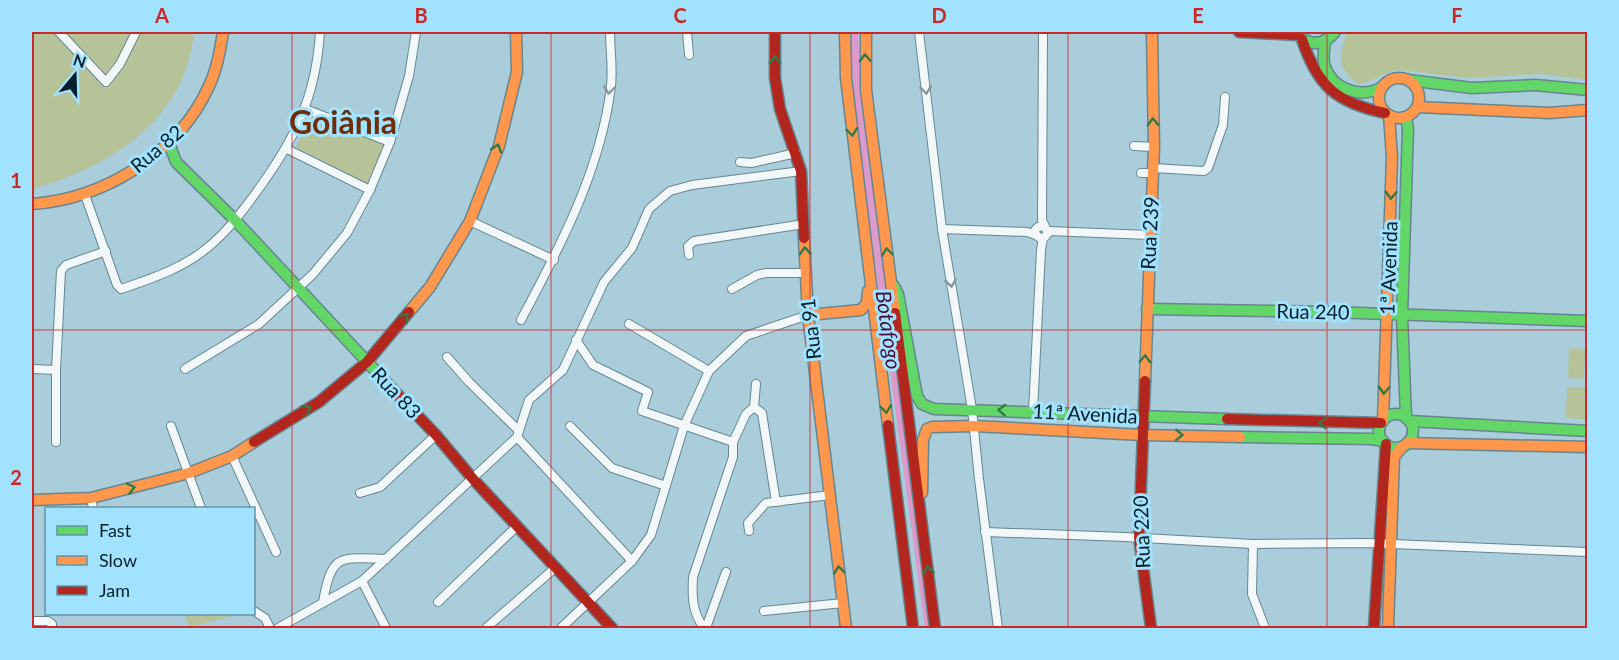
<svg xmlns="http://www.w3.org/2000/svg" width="1619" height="660" viewBox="0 0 1619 660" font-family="Lato,sans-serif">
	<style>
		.green { fill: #b6c398 }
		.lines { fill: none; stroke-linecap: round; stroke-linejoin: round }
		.canal { stroke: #dc99cb; stroke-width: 8 }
		.street-casing { stroke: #688690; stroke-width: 10 }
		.fast-casing { stroke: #688690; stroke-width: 13 }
		.slow-casing { stroke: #688690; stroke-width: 13 }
		.jam-casing { stroke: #688690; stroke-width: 13 }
		.street { stroke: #f2f8fa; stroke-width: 8 }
		.fast { stroke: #63d668; stroke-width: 10 }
		.slow { stroke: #ff974d; stroke-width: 10 }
		.jam { stroke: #b3261e; stroke-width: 10 }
		.oneway { stroke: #347a48 }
		.oneway2 { stroke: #87969c }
		.grid { fill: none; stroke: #cc2828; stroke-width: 1.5; stroke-opacity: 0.55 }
		.labels { text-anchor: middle; stroke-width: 6; stroke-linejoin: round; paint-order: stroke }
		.street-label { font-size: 20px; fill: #041f29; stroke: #a1e3fe }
		.water-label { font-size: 21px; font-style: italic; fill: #4e0937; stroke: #a1e3fe }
		.town-label { font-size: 32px; font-weight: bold; fill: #6d2e0b; stroke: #a1e3fe }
		.neatline { fill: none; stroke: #cc2828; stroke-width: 2 }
		.grid-label { font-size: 20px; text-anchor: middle; font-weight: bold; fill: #cc2828 }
	</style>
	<rect width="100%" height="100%" fill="#a9cddb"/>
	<g class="green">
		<path d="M32 32H194C186 120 110 167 32 189Z"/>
		<path d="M1347 32H1587V80L1541 74 1468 78 1399 70C1384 71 1375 82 1358 84 1335 65 1339 58 1347 32Z"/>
		<path d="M311 116 386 143 368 184 296 147Z"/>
		<path d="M1569 348 1585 349 1584 379 1568 378Z"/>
		<path d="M1567 387H1586L1585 419 1566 418Z"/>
		<path d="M185 614H241L189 627Z"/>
	</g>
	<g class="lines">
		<path class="canal" d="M854 32 857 86 863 143 929 628"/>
		<g class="street-casing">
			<g id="street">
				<path d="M59 32 106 82 120 64 136 32"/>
				<path d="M687 32 689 55"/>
				<path d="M919 32 942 229 972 409 979 479 998 628"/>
				<path d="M1043 32 1042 220 1048 233 1045 237 1040 238 1036 235 1035 230 1038 227 1043 226"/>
				<path d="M305 109 390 142"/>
				<path d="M1134 146 1154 147"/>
				<path d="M287 149 370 190"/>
				<path d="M740 162 751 163 796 153"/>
				<path d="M1153 168 1204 171 1208 168 1223 125 1225 97"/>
				<path d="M1141 173H1153"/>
				<path d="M85 195 117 285 121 289C150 279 182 269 207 248 226 233 241 213 255 194 294 141 316 98 320 32"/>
				<path d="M470 221 554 260"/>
				<path d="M942 229 1027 232 1036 235"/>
				<path d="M1048 231 1149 235"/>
				<path d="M689 255 688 246 694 241 804 224"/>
				<path d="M732 289 757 275 766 273H806"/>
				<path d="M521 320C560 247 601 170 611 86 613 69 610 49 610 32"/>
				<path d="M629 324 709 371"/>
				<path d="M576 340 593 365 648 392 642 411 733 442"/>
				<path d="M447 357 469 382 519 431"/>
				<path d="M32 369 56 370"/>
				<path d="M185 369 259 324 313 274 347 233 370 190 390 142 409 76 416 32"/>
				<path d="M754 407 762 413 776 502"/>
				<path d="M1033 412 1041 250 1043 238"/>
				<path d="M171 426 201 508"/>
				<path d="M570 426 612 468 666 486"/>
				<path d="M517 437 632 561"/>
				<path d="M56 442V370L61 271 66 265 106 251"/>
				<path d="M232 456 276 552"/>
				<path d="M360 493 380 487 436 435"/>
				<path d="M91 498 93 508"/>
				<path d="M749 531 748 523 766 503 830 495"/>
				<path d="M985 532 1125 537 1253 544 1368 543 1588 552"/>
				<path d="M1253 544 1252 594 1265 628"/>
				<path d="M362 581 386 628"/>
				<path d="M323 602C332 552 340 558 386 559"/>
				<path d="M438 602 516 527"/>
				<path d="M254 611 265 618 270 628"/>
				<path d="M764 611 843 603"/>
				<path d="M32 621H48L52 624V628"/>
				<path d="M278 628 362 581 517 437 529 400 563 370 604 282 632 248 649 209 670 191 692 185 801 171"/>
				<path d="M486 628 555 568"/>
				<path d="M561 628 632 561 651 535 684 426 709 371 746 336 808 315"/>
				<path d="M704 628C692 612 692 597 693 577L733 457V442L746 414 754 407 756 384"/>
				<path d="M706 628 726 572"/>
			</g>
		</g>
		<g class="fast-casing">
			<g id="fast">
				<path d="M1300 37C1313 47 1325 44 1335 32"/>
				<path d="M1325 42C1324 50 1322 59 1325 67 1333 90 1362 99 1382 87"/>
				<path d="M1408 80 1472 88 1535 85 1588 90"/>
				<path d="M1406 117 1408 129 1402 315 1406 418"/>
				<path d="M169 143 176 162 235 220 398 395"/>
				<path d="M894 286 898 294 917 396 922 404 934 409 1227 419"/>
				<path d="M1147 309 1330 312 1588 321"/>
				<circle cx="1396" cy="431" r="17"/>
				<path d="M1409 421 1588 431"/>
				<path d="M1240 437 1371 439 1383 441"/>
			</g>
		</g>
		<g class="slow-casing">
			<g id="slow">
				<path d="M845 32 846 78 888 425"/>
				<path d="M866 32V90L895 313"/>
				<circle cx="1399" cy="98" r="20"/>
				<path d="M1418 107 1549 113 1588 110"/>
				<path d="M32 204C104 199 179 153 209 86 217 69 220 51 223 32"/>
				<path d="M804 238 808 315 846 628"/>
				<path d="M409 312 430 287 470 221 499 146 517 72 516 32"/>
				<path d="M808 315 861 310 867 303 868 291"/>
				<path d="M1145 381 1154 147 1152 32"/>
				<path d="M1383 421 1392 157 1389 115"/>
				<path d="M1407 443 1588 447"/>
				<path d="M922 493 923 440 927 429 932 427 974 426 1142 435 1240 437"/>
				<path d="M32 500 91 498 189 473 232 456 254 442"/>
				<path d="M1388 628 1394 457 1403 446"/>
			</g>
		</g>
		<g class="jam-casing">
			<g id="jam">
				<path d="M775 32V78L780 109 801 171 804 238"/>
				<path d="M1239 32 1298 35"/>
				<path d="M1302 39C1317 86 1337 103 1385 113"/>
				<path d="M895 313 935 628"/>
				<path d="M1145 381 1139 537 1151 628"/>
				<path d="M398 395 436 435 473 479 612 628"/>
				<path d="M1227 419 1381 423"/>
				<path d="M888 425 913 628"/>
				<path d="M254 442 319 402 367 362 409 312"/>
				<path d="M1374 627 1386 444"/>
			</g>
		</g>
		<use href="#street" class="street"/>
		<use href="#fast" class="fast"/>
		<use href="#slow" class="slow"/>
		<use href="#jam" class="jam"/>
	</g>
	<defs><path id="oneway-chevron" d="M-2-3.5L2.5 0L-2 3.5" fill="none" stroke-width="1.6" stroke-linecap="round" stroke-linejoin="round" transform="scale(1.5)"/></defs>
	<g class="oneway">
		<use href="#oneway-chevron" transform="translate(865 58) rotate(-92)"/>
		<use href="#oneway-chevron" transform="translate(775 60) rotate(-91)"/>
		<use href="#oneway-chevron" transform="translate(1153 122) rotate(-91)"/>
		<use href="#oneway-chevron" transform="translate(852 132) rotate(83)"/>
		<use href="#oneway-chevron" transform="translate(497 148) rotate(-72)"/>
		<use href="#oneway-chevron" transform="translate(1391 195) rotate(92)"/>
		<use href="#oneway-chevron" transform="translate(805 251) rotate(-92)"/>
		<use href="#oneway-chevron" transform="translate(887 252) rotate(-97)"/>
		<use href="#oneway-chevron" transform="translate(405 317) rotate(-50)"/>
		<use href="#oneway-chevron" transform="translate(1145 359) rotate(-88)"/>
		<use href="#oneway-chevron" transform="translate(1384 390) rotate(93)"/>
		<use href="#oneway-chevron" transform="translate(307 409) rotate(-32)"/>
		<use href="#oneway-chevron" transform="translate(886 409) rotate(83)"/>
		<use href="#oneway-chevron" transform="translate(1002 410) rotate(-177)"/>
		<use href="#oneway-chevron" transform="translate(1323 423) rotate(-178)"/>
		<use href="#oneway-chevron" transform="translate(1179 435) rotate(1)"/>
		<use href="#oneway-chevron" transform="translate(131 488) rotate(-14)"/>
		<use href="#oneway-chevron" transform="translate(839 570) rotate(-97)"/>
		<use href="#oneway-chevron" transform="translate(928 570) rotate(-97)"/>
	</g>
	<g class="oneway2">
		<use href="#oneway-chevron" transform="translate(609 90) rotate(98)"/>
		<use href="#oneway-chevron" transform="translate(926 90) rotate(83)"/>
		<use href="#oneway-chevron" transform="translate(951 283) rotate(81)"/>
	</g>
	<path class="grid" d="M292 32V628M551 32V628M810 32V628M1068 32V628M1327 32V628M32 330H1588"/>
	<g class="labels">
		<g class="street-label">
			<text transform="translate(157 149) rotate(-40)" y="7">Rua 82</text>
			<text transform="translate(1150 233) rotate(-87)" y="7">Rua 239</text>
			<text transform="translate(1389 268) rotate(-88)" y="7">1ª Avenida</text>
			<text transform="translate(1313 312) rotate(1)" y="7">Rua 240</text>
			<text transform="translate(811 329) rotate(-96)" y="7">Rua 91</text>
			<text transform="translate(396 393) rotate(47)" y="7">Rua 83</text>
			<text transform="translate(1085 414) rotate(3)" y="7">11ª Avenida</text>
			<text transform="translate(1142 532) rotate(-92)" y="7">Rua 220</text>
		</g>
		<g class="water-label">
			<text transform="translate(888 330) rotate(82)" y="7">Botafogo</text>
		</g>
		<g class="town-label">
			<text x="343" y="134">Goiânia</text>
		</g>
	</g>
	<rect width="1619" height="660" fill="none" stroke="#a1e3fe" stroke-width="66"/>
	<rect x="45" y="507" width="210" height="108" fill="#a1e3fe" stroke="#6295a9" stroke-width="1.5"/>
	<rect x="57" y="526" width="30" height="9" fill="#63d668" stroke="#6295a9" stroke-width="1.5"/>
	<text x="99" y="537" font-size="18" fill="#041f29">Fast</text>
	<rect x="57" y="556" width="30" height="9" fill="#ff974d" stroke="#6295a9" stroke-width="1.5"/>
	<text x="99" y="567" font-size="18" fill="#041f29">Slow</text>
	<rect x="57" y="586" width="30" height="9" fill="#b3261e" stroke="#6295a9" stroke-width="1.5"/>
	<text x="99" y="597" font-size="18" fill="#041f29">Jam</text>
	<g transform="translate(75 75) rotate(19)" stroke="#a1e3fe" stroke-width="4.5" paint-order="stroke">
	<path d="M0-4.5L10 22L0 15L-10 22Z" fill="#041f29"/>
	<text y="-9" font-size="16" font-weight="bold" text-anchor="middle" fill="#041f29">N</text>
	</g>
	<rect x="33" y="33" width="1553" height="594" class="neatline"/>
	<g class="grid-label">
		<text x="162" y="23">A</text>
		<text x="421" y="23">B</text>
		<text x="680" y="23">C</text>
		<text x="939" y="23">D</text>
		<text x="1198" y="23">E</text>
		<text x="1457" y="23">F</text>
		<text x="16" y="188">1</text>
		<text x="16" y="485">2</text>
	</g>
</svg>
